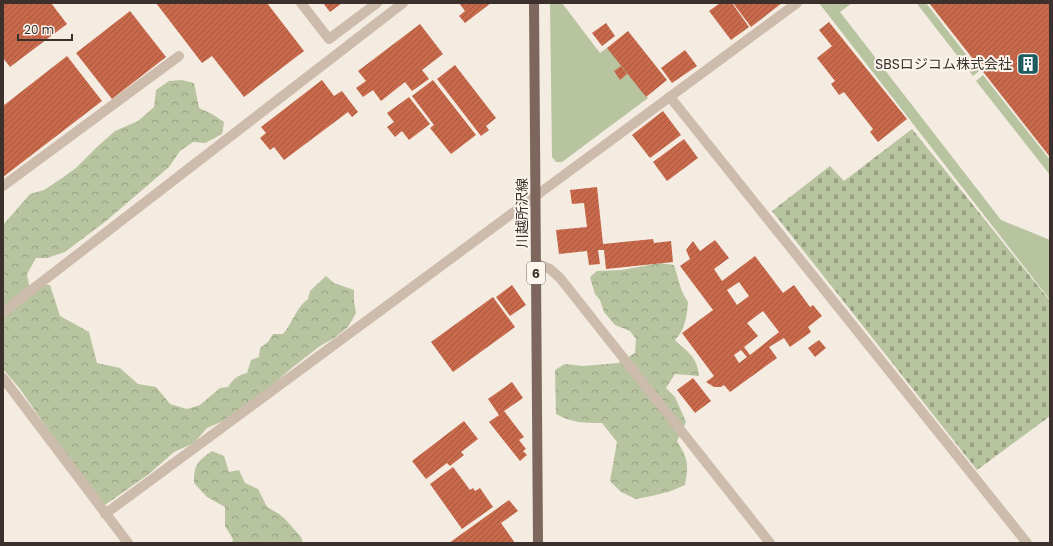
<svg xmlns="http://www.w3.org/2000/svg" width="1053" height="546" viewBox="0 0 1053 546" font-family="Poppins,'Noto Sans JP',sans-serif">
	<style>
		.grass { fill: #b8c4a0 }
		.forest { fill: url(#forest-crowns) }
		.cemetery { fill: url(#cemetery-stones) }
		.building { fill: url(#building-hatch); fill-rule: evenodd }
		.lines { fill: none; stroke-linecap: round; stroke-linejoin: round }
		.minor { stroke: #cdbbac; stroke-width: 10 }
		.major { stroke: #7d675c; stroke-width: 10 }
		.labels { text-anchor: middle; stroke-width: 4; stroke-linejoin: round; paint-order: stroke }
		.shield { fill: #fbf5ee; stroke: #756b66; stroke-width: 1 }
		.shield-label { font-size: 13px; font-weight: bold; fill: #3b302b }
		.poi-label { font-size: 14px; fill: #3b302b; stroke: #fbf5ee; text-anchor: end }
		.street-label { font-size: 14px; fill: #3b302b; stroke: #fbf5ee }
	</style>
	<defs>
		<pattern id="forest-crowns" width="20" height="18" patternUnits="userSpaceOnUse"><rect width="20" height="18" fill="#b8c4a0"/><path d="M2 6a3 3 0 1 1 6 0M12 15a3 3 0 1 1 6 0" fill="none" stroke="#97a083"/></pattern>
		<pattern id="cemetery-stones" width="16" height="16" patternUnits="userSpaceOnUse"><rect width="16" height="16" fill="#b8c4a0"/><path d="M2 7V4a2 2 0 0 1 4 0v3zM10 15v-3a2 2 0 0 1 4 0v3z" fill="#97a083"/></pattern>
		<pattern id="building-hatch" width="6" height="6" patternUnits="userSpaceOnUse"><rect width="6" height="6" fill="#c8694b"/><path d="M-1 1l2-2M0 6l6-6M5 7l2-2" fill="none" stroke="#a4573f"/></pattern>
	</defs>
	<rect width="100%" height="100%" fill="#f4ebe1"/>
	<g class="grass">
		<path d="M550 3H562L600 53 608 47 648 98 562 162H556L552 157Z"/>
		<path d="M819 3H852L840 12 1001 220 1050 240V300Z"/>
		<path d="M918 3H926L979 71 973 76 918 5Z"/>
		<path d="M983 75 1050 160V175L976 81Z"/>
	</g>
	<g class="forest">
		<path d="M182 80 194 83 199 108 212 114 224 122 222 134 205 143 193 142 180 151 169 167 106 221 65 252 47 258H36L27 274 29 285H50L60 316 89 332 97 363 120 368 138 384 156 387 170 404 187 409 200 405 220 388 228 387C233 379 238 375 247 373L251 360 259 357 260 348 268 342 273 334H283C293 322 296 308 308 299L310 291 326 276 334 283 354 290V301L356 313 348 327 334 338 320 346 293 367 261 395 221 422 207 428 194 443 174 452 149 474 105 505 49 431 20 389 3 369V225L30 194 44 190 62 178 76 168 98 146 115 131 138 121 154 107 156 90 169 81Z"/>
		<path d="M660 263 674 265 682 292 688 302C687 316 685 330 675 340 688 353 697 356 699 376L675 374 666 388 675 397 686 422 677 441C688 459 689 464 685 485L671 491 656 495 636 499 621 492 610 481 617 442 602 423C583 423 573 423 556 414L555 370 565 364 583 366 618 363 635 353 636 339 630 331 615 325 604 312 600 300 595 294 590 277 597 271 622 270Z"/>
		<path d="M212 451 224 456 229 472 239 470 245 483 258 489 267 507 279 514 285 519 301 537 303 543H232L233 539 225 526V507L207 497 194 483C194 464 197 462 212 451Z"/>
	</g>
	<path class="cemetery" d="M912 129 1050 301V416L977 470 772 211 830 166 844 181Z"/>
	<g class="building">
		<path d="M3 3H51L67 24 10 67 3 58Z"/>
		<path d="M156 3H267L304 51 244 97 212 56 202 63Z"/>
		<path d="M323 3H342L330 12Z"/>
		<path d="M459 3H491L465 23 459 16 465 11Z"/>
		<path d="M720 3H732L749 27 731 40 709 11Z"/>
		<path d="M733 3H782L751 27Z"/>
		<path d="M929 3H1050V157Z"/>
		<path d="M130 11 166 57 112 99 76 53Z"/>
		<path d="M829 22 907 119 878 142 870 132 873 129 844 92 839 95 831 84 835 81 817 58 832 46 819 30Z"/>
		<path d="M606 23 615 36 602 46 592 33Z"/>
		<path d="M420 24 443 54 422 70 429 79 412 91 405 82 381 101 373 90 363 97 356 88 366 81 358 71Z"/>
		<path d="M628 31 667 80 646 97 607 48Z"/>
		<path d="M685 50 697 66 672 83 661 68Z"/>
		<path d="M67 56 102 101 3 177V106Z"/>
		<path d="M455 65 496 118 486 126 489 130 481 136 437 79Z"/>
		<path d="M621 66 627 74 620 80 614 71Z"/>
		<path d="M322 80 334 96 342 91 358 112 352 117 348 112 284 160 274 147 270 150 260 138 266 133 261 127Z"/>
		<path d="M433 80 476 135 451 154 430 128 434 125 412 96Z"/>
		<path d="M409 97 430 124 409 140 402 131 395 137 387 127 394 122 387 113Z"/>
		<path d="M663 111 681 135 650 158 632 135Z"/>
		<path d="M684 139 698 158 667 181 653 162Z"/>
		<path d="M597 187 603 244 653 239 654 243 671 241 673 262 606 269 604 250H598L600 264 589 265 587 251 559 254 556 230 587 227 584 203 572 204 570 190Z"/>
		<path d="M715 240 729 258 714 269 722 281 755 256 783 293 794 285 810 307 813 305 822 316 808 327 811 332 790 347 784 338 769 347 777 358 730 392 724 385 721 387H714L706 382 714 376 682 333 713 310 680 266 690 259 686 250 693 241 700 251ZM739 282 749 296 737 305 727 290ZM763 311 779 332 750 355 744 347 758 336 747 323ZM741 350 747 357 739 363 734 355Z"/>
		<path d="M512 285 526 305 510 316 496 297Z"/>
		<path d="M493 297 515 327 453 372 431 342Z"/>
		<path d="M819 340 826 348 815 357 808 348Z"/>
		<path d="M693 378 711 401 695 413 677 390Z"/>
		<path d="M512 382 523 398 504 411 524 437 519 440 526 449 523 451 527 455 520 461 489 422 499 415 488 399Z"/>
		<path d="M464 421 478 439 461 452 464 455 450 466 447 463 426 479 412 461Z"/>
		<path d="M453 467 470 490 473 488 475 491 480 488 493 507 462 529 430 484Z"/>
		<path d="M509 500 518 511 501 523 515 543H449Z"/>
	</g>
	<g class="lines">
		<g class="minor">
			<path d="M301 3 329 39 377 3"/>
			<path d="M670 97 1027 543"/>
			<path d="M3 186 179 56"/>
			<path d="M536 263 550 269 560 278 770 543"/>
			<path d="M3 312 403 3"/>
			<path d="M3 378 128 543"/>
			<path d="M105 514 797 3"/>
		</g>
		<path class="major" d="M534 3 538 543"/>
	</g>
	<defs>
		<g id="building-square" transform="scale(1.15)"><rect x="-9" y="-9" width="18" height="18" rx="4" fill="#1f5a5e" stroke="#fbf5ee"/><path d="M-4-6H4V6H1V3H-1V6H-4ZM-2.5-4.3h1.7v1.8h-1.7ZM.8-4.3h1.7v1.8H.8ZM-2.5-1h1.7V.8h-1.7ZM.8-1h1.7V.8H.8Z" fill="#fff"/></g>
	</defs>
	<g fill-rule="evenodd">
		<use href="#building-square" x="1028" y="64"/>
	</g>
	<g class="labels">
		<rect class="shield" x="527" y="262" width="18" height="22" rx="3"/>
		<g class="shield-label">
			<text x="536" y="278">6</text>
		</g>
		<g class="poi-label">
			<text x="1012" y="69">SBSロジコム株式会社</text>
		</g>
		<g class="street-label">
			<text transform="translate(522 213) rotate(-90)" y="5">川越所沢線</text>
		</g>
	</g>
	<rect width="1053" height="546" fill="none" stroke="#3b302b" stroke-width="8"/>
	<path d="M18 34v6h54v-6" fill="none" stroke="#3b302b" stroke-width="2"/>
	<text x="24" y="34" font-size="12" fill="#3b302b" stroke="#fbf5ee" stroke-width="3" paint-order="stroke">20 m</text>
</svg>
